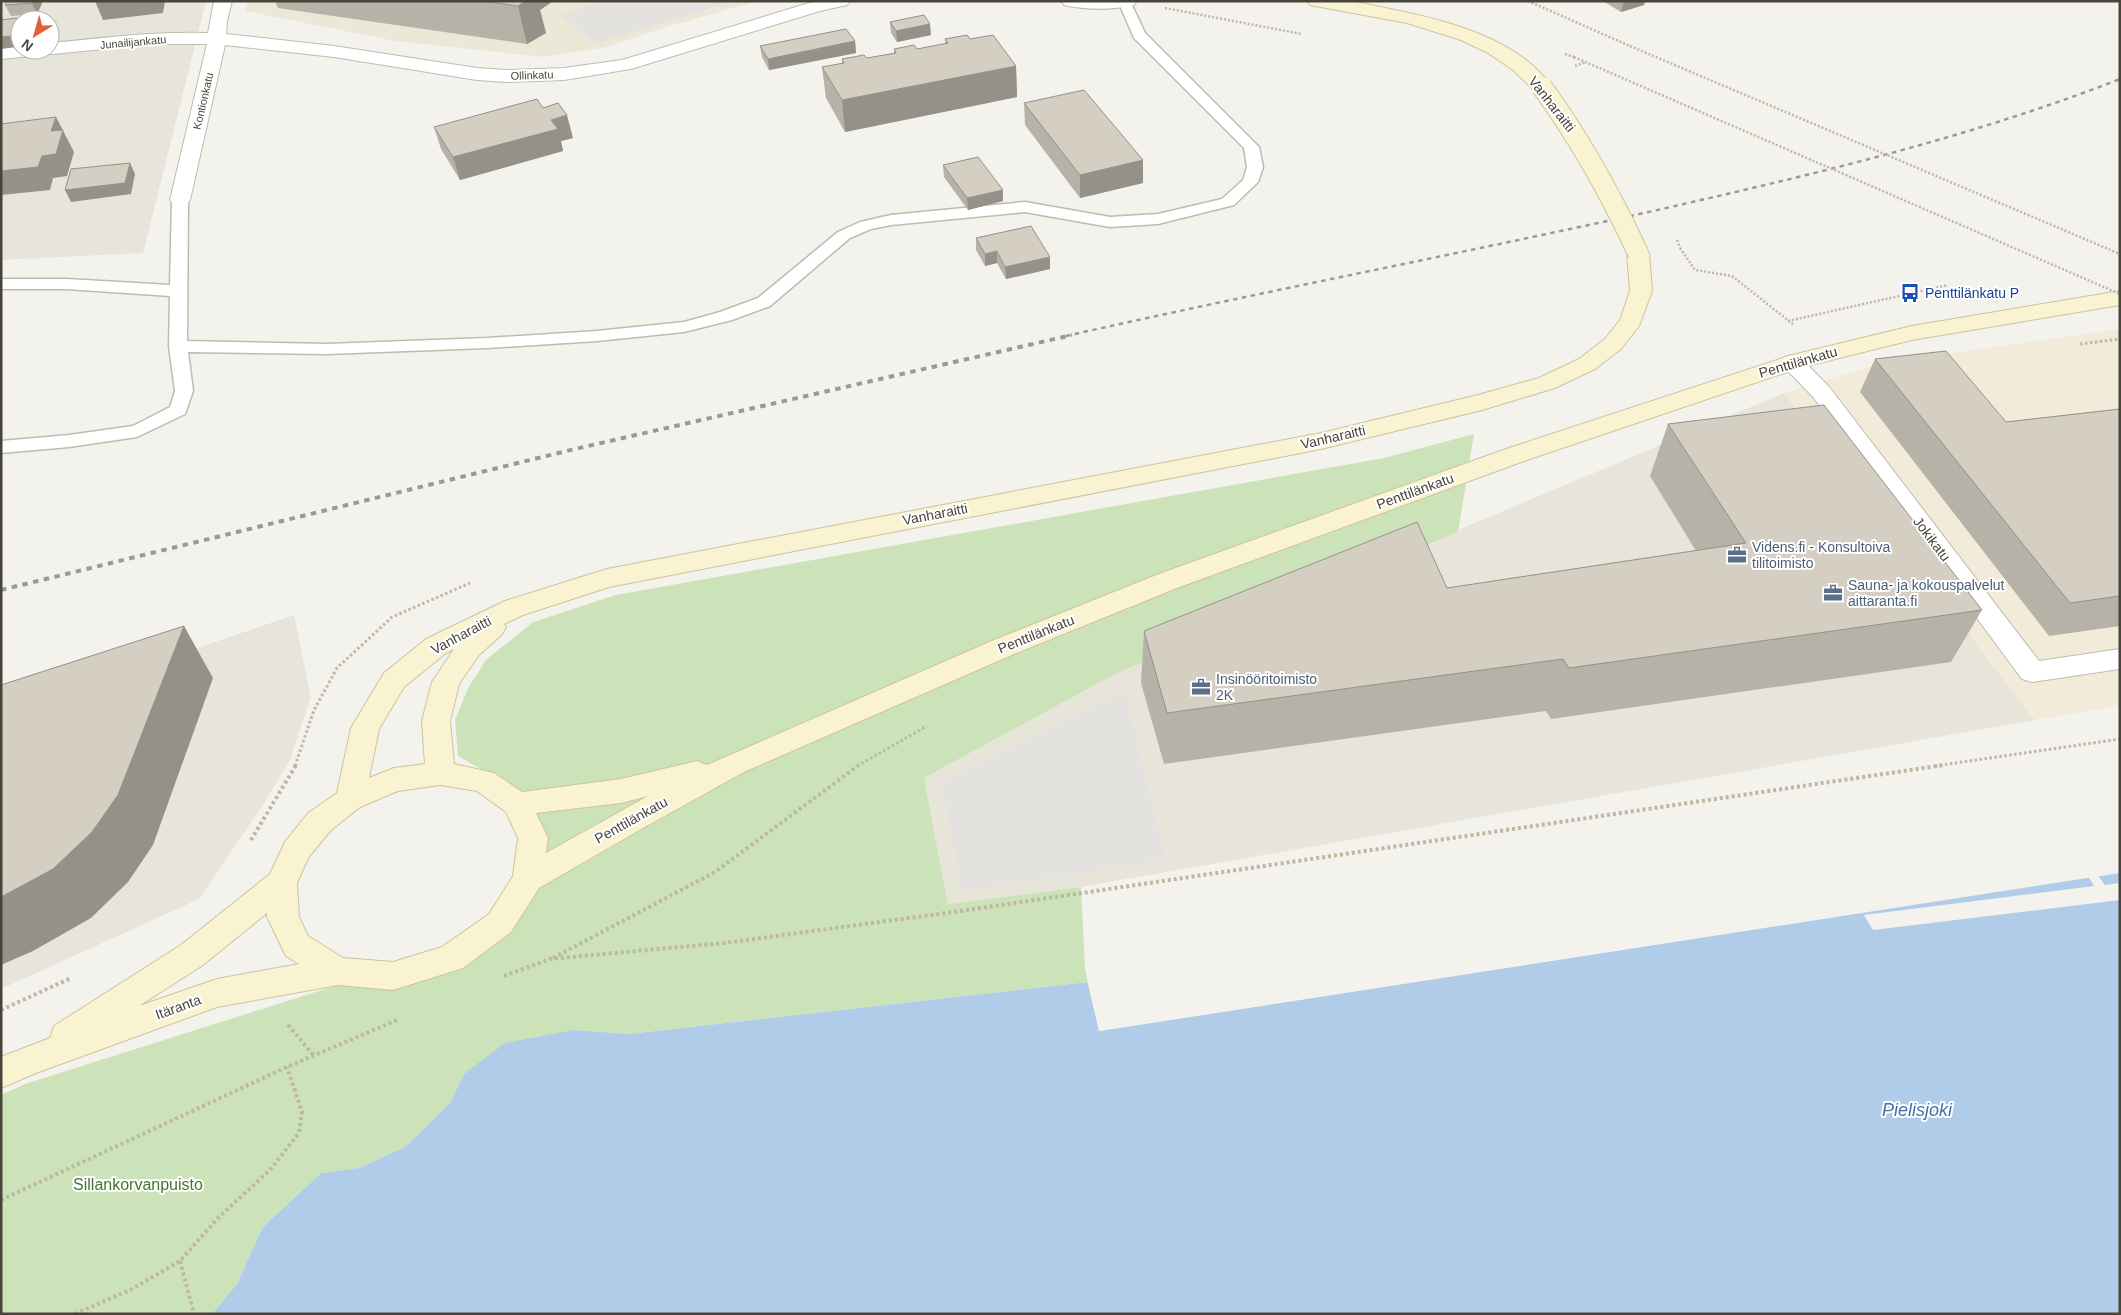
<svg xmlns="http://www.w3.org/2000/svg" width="2121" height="1315" viewBox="0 0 2121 1315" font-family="Helvetica,sans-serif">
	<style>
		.residential { fill: #e7e5da; fill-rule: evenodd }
		.commercial { fill: #f3ebda }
		.education { fill: #ebe8d8 }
		.green { fill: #cce3ba }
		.parking { fill: #e3e2df }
		.water { fill: #b0cce9 }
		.pier { fill: #f4f2ec }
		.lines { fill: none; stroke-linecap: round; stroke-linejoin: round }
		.lane-casing { stroke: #bfbbaf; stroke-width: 3 }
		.street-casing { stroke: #bfbbaf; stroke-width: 2 }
		.secondary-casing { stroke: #cbc49f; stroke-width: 2 }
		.path-far2 { stroke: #bfb7a2; stroke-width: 2.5; stroke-dasharray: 2 2; stroke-linecap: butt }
		.path-far1 { stroke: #bfb7a2; stroke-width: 3; stroke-dasharray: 2.5 2.5; stroke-linecap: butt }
		.path { stroke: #bfb7a2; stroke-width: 4; stroke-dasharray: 3 3; stroke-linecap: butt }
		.lane { fill: #fff; fill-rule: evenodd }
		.street { fill: #fff; fill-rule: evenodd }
		.secondary { fill: #f9f3d1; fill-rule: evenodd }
		.rail-far1 { stroke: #999; stroke-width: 2.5; stroke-dasharray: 4.5 4.5; stroke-linecap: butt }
		.rail { stroke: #999; stroke-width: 4; stroke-dasharray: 5.5 5.5; stroke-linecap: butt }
		.secondary-bridge-casing { stroke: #cbc49f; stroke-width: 22; stroke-linecap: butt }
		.path-bridge { stroke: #bfb7a2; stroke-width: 2.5; stroke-dasharray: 2 2; stroke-linecap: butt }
		.secondary-bridge { stroke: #f9f3d1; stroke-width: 20 }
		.wall { fill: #b6b2a7 }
		.shaded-wall { fill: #949188 }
		.building { fill: #d4cfc2; stroke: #949188 }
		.labels { text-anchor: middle; stroke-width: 4; stroke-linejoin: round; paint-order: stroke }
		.far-street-label { font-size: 11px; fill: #48443a; stroke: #fff }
		.street-label { font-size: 14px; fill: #48443a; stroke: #fff }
		.transit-label { font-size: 14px; fill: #164399; stroke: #fff; text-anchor: start }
		.service-label { font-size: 14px; fill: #4e5e75; stroke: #fff; text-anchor: start }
		.near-park-label { font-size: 16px; fill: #457333; stroke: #fff }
		.near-water-label { font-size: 18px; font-style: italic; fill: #3f71a8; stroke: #fff }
	</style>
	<rect width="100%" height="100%" fill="#f4f2ec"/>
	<g class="residential">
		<path d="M1 1H206L143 253 1 260ZM20 20H50V50H20Z"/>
		<path d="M1784 393 2035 720 1081 887 948 904 924 778 1117 673Z"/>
		<path d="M294 615 311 697 290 760 265 802 199 899 1 989V715Z"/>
	</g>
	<path class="commercial" d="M2120 329V706L2035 720 1784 393 1882 363Z"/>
	<path class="education" d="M248 1H757L663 28 607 47 544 57 395 41 245 11Z"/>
	<path class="green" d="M1474 434 1458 532 1117 673 924 778 948 904 1081 887 1085 969 1088 982 629 1034 574 1030 464 1074 450 1103 405 1147 359 1168 321 1173 262 1228 237 1284 212 1314H1V1095L25 1084 341 984 398 988 542 881 530 797 458 756 455 720 468 688 486 660 533 622 616 595 1384 458Z"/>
	<g class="parking">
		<path d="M604 1H735L595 44 561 15Z"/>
		<path d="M1125 692 1165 859 962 891 942 782Z"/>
	</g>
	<path class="water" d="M2120 873V1314H212L237 1284 262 1228 321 1173 359 1168 405 1147 450 1103 464 1074 505 1043 574 1030 629 1034 1088 982 1099 1031Z"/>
	<g class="pier">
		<path d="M2097 874 2105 885 2120 883V900L1873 930 1864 915 2094 886 2088 876Z"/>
		<path d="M1839 914 1840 916 1099 1031 1087 980 1090 981 1101 1028Z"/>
	</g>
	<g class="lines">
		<g class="lane-casing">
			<path id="lane" d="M1118 1H1130L1145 33 1259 147 1263 167 1258 182 1234 205 1158 224 1110 227 1025 212 891 225 871 229 850 238 770 306 732 320 684 332 597 341 487 348 327 354 188 352 193 391 185 414 137 437 69 447 1 453V441L69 435 133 426 170 407 175 391 169 346 170 296 67 289H1V279H67L170 285 172 200 174 197H186L188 200 187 341 327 344 487 338 597 331 684 322 720 312 758 298 838 232 860 222 891 215 1025 202 1110 217 1158 214 1222 199 1243 180 1247 167 1244 148 1134 38Z"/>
		</g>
		<g class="street-casing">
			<g id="street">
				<path d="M214 1H232L227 21 226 34 334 46 477 68 506 70 564 68 622 60 809 3 817 1H850L847 5 820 11 631 69 564 80 506 82 477 80 334 57 225 45 190 200 187 204 180 206 173 204 170 200 207 44H155L1 59V47L20 46V50H50V43C103 38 155 31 208 33Z"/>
				<path d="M1061 1H1137L1134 5C1112 10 1086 10 1064 5Z"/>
				<path d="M1792 355 1800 357 1830 388 2039 661 2120 649V669L2032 682 2022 679 1814 398 1784 367 1780 362 1784 357Z"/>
			</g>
		</g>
		<g class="secondary-casing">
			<g id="secondary">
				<path d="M1307 1C1320 1 1333 1 1345 1 1360 2 1376 6 1390 9 1445 20 1518 38 1552 87L1549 91 1542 93 1535 91 1513 70 1488 53 1461 40 1407 23 1310 5Z"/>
				<path d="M1638 247 1646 248 1649 253 1652 291 1639 326 1621 349 1595 369 1555 388 1482 410 1321 449 609 587 523 615 504 624 506 627 502 634 479 655 459 684 450 721 454 764 494 773 522 792 621 779 697 761 707 765 994 640 1159 574 1506 449 1792 355 1912 326 2120 291V305L1912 340 1799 368 1524 461 1177 588 1014 654 744 772 643 828 539 888 511 932 463 968 393 990 338 985 217 1007 36 1073 1 1088V1057L50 1038 54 1026 181 945 270 874 285 842 308 813 337 793 351 728 384 673 426 639 505 601 607 569 1321 433 1478 395 1539 378 1579 359 1605 339 1620 320 1630 291 1627 253 1630 248ZM454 649 432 682 422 721 425 764 394 768 369 778 379 729 404 687 446 653ZM440 785 477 791 506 812 518 838 513 876 489 914 442 947 393 962 343 958 308 936 299 917 297 883 308 858 330 831 360 807 398 791ZM648 796 546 853 548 838 536 813 621 803ZM267 913V917L286 956 299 964 217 979 139 1006 203 965Z"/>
			</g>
		</g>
		<g class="path-far2">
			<path d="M1528 1 1630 46"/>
			<path d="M1165 8 1302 34"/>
			<path d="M1565 54 1574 57"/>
			<path d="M1575 66 1586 62"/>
			<path d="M1680 248 1695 270 1732 276 1794 325"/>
			<path d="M1788 321 1948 285"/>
		</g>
		<g class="path-far1">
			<path d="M2080 344 2120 339"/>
			<path d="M295 766 314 710 337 668 392 617 470 583"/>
			<path d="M857 766 927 726"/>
			<path d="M1935 766 2120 739"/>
		</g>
		<g class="path">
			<path d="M251 840 296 765"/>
			<path d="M553 958 715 872 859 765"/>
			<path d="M504 976 550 959 724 943 954 912 1944 765"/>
			<path d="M1 1010 71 978"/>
			<path d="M288 1025 315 1057"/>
			<path d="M1 1200 287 1067 397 1020"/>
			<path d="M180 1261 194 1314"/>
			<path d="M75 1314 132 1289 180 1261 219 1217 270 1170 299 1133 302 1112 287 1067"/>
		</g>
		<use href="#lane" class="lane"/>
		<use href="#street" class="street"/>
		<use href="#secondary" class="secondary"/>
		<path class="rail-far1" d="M1066 336C1261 292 1458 254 1653 211 1811 175 1969 138 2120 79"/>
		<path class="rail" d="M1 590 575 449 1072 335"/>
		<g class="secondary-bridge-casing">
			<path id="secondary-bridge" d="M1542 87C1580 139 1611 195 1638 253"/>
		</g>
		<g class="path-bridge">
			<path d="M1630 46 2120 254"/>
			<path d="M1574 57 2120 294"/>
			<path d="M1677 240 1680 248"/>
		</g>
		<use href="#secondary-bridge" class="secondary-bridge"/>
	</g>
	<g class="wall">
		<path d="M43 1 37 14 11 16 5 5Z"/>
		<path d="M275 1H553L540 10 546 33 527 44 278 8Z"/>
		<path d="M1603 1H1645L1644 5 1621 12Z"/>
		<path d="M890 22 931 35 897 42 891 33Z"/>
		<path d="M945 39H970L1016 66 1017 97 845 132 826 98 822 67 842 63V59L867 58 894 53V49H917L945 44Z"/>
		<path d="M855 41 856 53 769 70 762 57 760 46Z"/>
		<path d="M1024 103 1143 183 1080 198 1025 125Z"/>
		<path d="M543 108 573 138 561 141 563 151 460 180 441 149 434 127Z"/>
		<path d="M943 165 1003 190V201L968 210 944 177Z"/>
		<path d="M976 238 1050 257V269L1006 279 997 263 985 266 976 250Z"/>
		<path d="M1875 359 2006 422 2120 409V626L2049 636 1860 392Z"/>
		<path d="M1668 424 1982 610 1951 662 1551 719 1546 711 1164 764 1141 683 1144 631 1447 588 1696 551 1650 476Z"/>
	</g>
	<g class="shaded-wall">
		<path d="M33 1H43L37 14 32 3Z"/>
		<path d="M95 1H165L163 13 103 20Z"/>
		<path d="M514 1H553L540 10 546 33 527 44 518 6Z"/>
		<path d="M1624 1H1645L1644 5 1621 12Z"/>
		<path d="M17 18 20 24V37L17 47 1 49V37Z"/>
		<path d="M930 24 931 35 897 42 896 31Z"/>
		<path d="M855 41 856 53 769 70 768 59Z"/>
		<path d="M1016 66 1017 97 845 132 842 100Z"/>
		<path d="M567 115 573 138 561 141 563 151 460 180 453 157 551 120Z"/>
		<path d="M56 117 74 152 67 176 53 178 50 190 1 195V171L51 131Z"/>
		<path d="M1143 160V183L1080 198V175Z"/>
		<path d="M130 163 135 174 131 194 71 202 65 190Z"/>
		<path d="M1003 190V201L968 210 967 198Z"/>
		<path d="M997 251V263L985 266V254Z"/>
		<path d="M1050 257V269L1006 279 1005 267Z"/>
		<path d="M184 626 213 678 153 845 128 882 91 918 33 951 1 965V897Z"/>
	</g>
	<g class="building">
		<path d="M7 1H33L32 3 5 5Z"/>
		<path d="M484 1H526L518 6Z"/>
		<path d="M924 15 930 24 896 31 890 22Z"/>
		<path d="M17 18 12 36 1 37V20Z"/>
		<path d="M846 29 855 41 768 59 760 46Z"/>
		<path d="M967 35 970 39 993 35 1016 66 842 100 822 67 844 63 842 59 864 55 867 58 896 53 894 49 914 45 917 49 948 43 945 39Z"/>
		<path d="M1084 90 1143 160 1080 175 1024 103Z"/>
		<path d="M537 99 543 108 558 103 567 115 551 120 558 129 453 157 434 127Z"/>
		<path d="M56 117 51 131 63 130 56 154 42 156 38 167 1 171V124Z"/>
		<path d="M978 157 1003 190 967 198 943 165Z"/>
		<path d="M130 163 125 183 65 190 71 169Z"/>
		<path d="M1031 226 1050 257 1005 267 997 251 985 254 976 238Z"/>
		<path d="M1946 351 2006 422 2120 409V596L2070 603 1875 359Z"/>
		<path d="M1824 405 1982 610 1569 668 1563 659 1167 713 1144 631 1417 522 1447 588 1746 543 1668 424Z"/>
		<path d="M184 626 118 795 92 832 53 869 1 897V685Z"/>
	</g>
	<defs>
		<g id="bus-bare" transform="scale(1.5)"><path d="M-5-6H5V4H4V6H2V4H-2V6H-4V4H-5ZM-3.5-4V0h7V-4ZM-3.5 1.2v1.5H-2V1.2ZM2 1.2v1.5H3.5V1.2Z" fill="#1a4fb4" stroke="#fff" stroke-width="2.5" paint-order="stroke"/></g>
		<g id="office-bare" transform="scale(1.5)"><path d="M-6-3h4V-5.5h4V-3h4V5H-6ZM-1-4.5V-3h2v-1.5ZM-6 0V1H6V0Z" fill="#5c6f8a" stroke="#fff" stroke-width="2.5" paint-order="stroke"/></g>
	</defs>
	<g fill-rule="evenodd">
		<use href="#bus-bare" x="1910" y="293"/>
		<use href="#office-bare" x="1737" y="555"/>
		<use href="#office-bare" x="1833" y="593"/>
		<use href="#office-bare" x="1201" y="687"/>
	</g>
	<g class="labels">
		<g class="far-street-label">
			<text transform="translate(133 42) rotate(-5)" y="4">Junailijankatu</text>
			<text transform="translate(532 75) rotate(-2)" y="4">Ollinkatu</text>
			<text transform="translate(203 101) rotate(-77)" y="4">Kontionkatu</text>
		</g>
		<g class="street-label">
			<text transform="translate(1552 104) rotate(52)" y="5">Vanharaitti</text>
			<text transform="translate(1798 362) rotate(-16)" y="5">Penttilänkatu</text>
			<text transform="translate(1333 437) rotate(-13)" y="5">Vanharaitti</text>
			<text transform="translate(1415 491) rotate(-20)" y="5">Penttilänkatu</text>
			<text transform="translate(935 514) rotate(-11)" y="5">Vanharaitti</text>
			<text transform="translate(1932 539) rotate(53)" y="5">Jokikatu</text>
			<text transform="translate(1036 634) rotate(-22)" y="5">Penttilänkatu</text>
			<text transform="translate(461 635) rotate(-28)" y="5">Vanharaitti</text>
			<text transform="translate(631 820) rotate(-29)" y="5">Penttilänkatu</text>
			<text transform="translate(178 1007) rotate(-20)" y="5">Itäranta</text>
		</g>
		<g class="transit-label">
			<text x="1925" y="298">Penttilänkatu P</text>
		</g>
		<g class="service-label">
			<text x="1752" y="552">Videns.fi - Konsultoiva<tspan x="1752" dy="16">tilitoimisto</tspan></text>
			<text x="1848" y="590">Sauna- ja kokouspalvelut<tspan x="1848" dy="16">aittaranta.fi</tspan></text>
			<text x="1216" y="684">Insinööritoimisto<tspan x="1216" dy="16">2K</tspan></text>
		</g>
		<g class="near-park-label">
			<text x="138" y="1190">Sillankorvanpuisto</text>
		</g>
		<g class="near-water-label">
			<text x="1917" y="1116">Pielisjoki</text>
		</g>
	</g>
	<rect width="2121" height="1315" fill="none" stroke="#48443a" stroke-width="5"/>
	<g transform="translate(35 35) rotate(217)"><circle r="24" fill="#ffffff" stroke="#b6b4b0"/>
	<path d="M0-4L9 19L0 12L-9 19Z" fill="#e16136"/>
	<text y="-8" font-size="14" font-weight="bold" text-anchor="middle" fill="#48443a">N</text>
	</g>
</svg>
